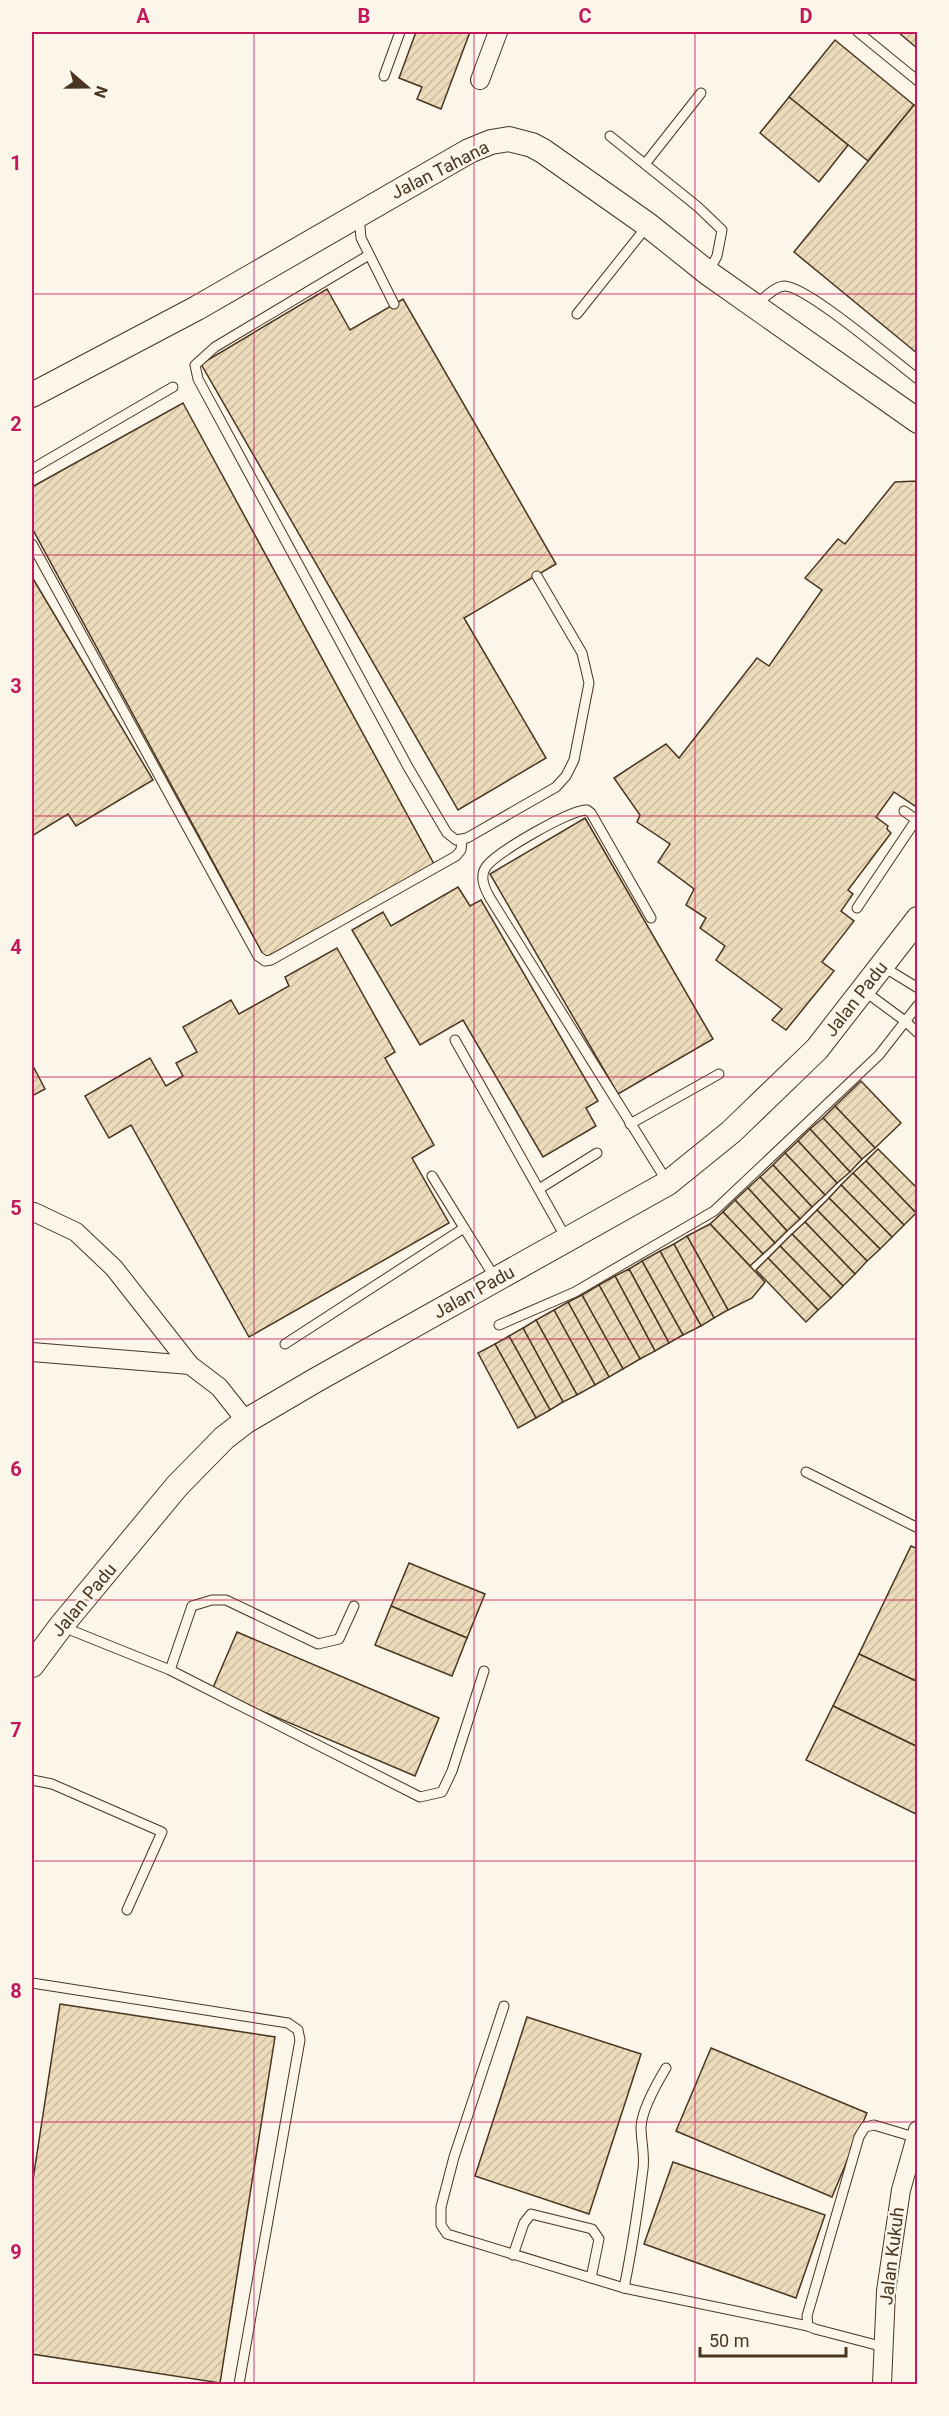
<svg xmlns="http://www.w3.org/2000/svg" width="949" height="2416" viewBox="0 0 949 2416" font-family="Roboto,sans-serif">
	<style>
		.building { fill: url(#building-hatch); stroke: #4a3520; stroke-width: 1.5 }
		.lines { fill: none; stroke-linecap: round; stroke-linejoin: round }
		.lane-casing { stroke: #4a3520; stroke-width: 11 }
		.street-casing { stroke: #4a3520; stroke-width: 20 }
		.secondary-casing { stroke: #4a3520; stroke-width: 26 }
		.lane { stroke: #fbf6e9; stroke-width: 9 }
		.street { stroke: #fbf6e9; stroke-width: 18 }
		.secondary { stroke: #fbf6e9; stroke-width: 24 }
		.grid { fill: none; stroke: #c2185b; stroke-width: 1.5; stroke-opacity: 0.55 }
		.labels { text-anchor: middle; stroke-width: 4.5; stroke-linejoin: round; paint-order: stroke }
		.street-label { font-size: 18px; fill: #4a3520; stroke: #fbf6e9 }
		.neatline { fill: none; stroke: #c2185b; stroke-width: 2 }
		.grid-label { font-size: 20px; text-anchor: middle; font-weight: bold; fill: #c2185b }
	</style>
	<defs>
		<pattern id="building-hatch" width="6" height="6" patternUnits="userSpaceOnUse" patternTransform="scale(1.5)"><rect width="6" height="6" fill="#ecdcbc"/><path d="M-1 1l2-2M0 6l6-6M5 7l2-2" fill="none" stroke="#ccbda1"/></pattern>
	</defs>
	<rect width="100%" height="100%" fill="#fbf6e9"/>
	<g class="building">
		<path d="M416 32H470L441 109 417 99 422 87 399 78Z"/>
		<path d="M898 32H918V49Z"/>
		<path d="M835 40 914 105 868 161 789 97Z"/>
		<path d="M789 97 848 145 819 182 760 133Z"/>
		<path d="M914 105 918 108V354L794 252Z"/>
		<path d="M327 289 350 330 403 299 556 564 464 618 546 758 458 810 201 364Z"/>
		<path d="M183 403 434 864 265 958 32 528V487Z"/>
		<path d="M917 481 918 808 894 792 876 817 888 826 887 829 891 833 848 890 853 894 841 911 854 921 822 962 834 971 786 1030 772 1020 782 1009 716 960 725 946 700 928 706 918 686 905 694 889 658 862 670 844 637 822 640 815 614 778 666 744 679 758 757 658 769 666 822 590 805 578 838 539 845 544 895 482Z"/>
		<path d="M32 577 153 780 76 826 68 814 32 836Z"/>
		<path d="M585 818 713 1039 618 1094 490 874Z"/>
		<path d="M458 887 470 906 481 900 598 1101 586 1108 596 1126 543 1157 463 1020 420 1045 352 930 383 912 391 926Z"/>
		<path d="M337 948 395 1052 385 1058 434 1145 412 1158 449 1223 249 1337 131 1125 109 1138 85 1096 150 1058 166 1086 183 1076 176 1063 197 1052 183 1027 231 1000 239 1014 289 986 285 977Z"/>
		<path d="M32 1064 45 1089 32 1096Z"/>
		<path d="M861 1081 901 1123 875 1148 835 1106Z"/>
		<path d="M835 1106 875 1148 862 1159 823 1118Z"/>
		<path d="M823 1118 862 1159 850 1172 810 1129Z"/>
		<path d="M810 1129 850 1172 837 1183 798 1141Z"/>
		<path d="M798 1141 837 1183 825 1195 785 1153Z"/>
		<path d="M878 1149 918 1189 916 1213 866 1161Z"/>
		<path d="M785 1153 825 1195 812 1207 773 1165Z"/>
		<path d="M866 1161 916 1213 904 1225 853 1173Z"/>
		<path d="M773 1165 812 1207 800 1219 760 1177Z"/>
		<path d="M853 1173 904 1225 892 1237 841 1185Z"/>
		<path d="M760 1177 800 1219 787 1231 748 1188Z"/>
		<path d="M841 1185 892 1237 880 1249 829 1198Z"/>
		<path d="M748 1188 787 1231 775 1243 735 1200Z"/>
		<path d="M829 1198 880 1249 867 1261 817 1210Z"/>
		<path d="M735 1200 775 1243 763 1254 723 1212Z"/>
		<path d="M817 1210 867 1261 855 1274 805 1222Z"/>
		<path d="M723 1212 763 1254 750 1266 710 1224Z"/>
		<path d="M805 1222 855 1274 843 1286 792 1234Z"/>
		<path d="M710 1224 765 1282 752 1298 728 1310 687 1236Z"/>
		<path d="M792 1234 843 1286 831 1298 780 1246Z"/>
		<path d="M687 1236 728 1310 714 1318 674 1244Z"/>
		<path d="M674 1244 714 1318 701 1326 660 1251Z"/>
		<path d="M780 1246 831 1298 818 1310 768 1258Z"/>
		<path d="M660 1251 701 1326 683 1335 642 1261Z"/>
		<path d="M768 1258 818 1310 806 1322 756 1270Z"/>
		<path d="M642 1261 683 1335 669 1343 629 1269Z"/>
		<path d="M629 1269 669 1343 655 1351 615 1276Z"/>
		<path d="M615 1276 655 1351 640 1359 599 1285Z"/>
		<path d="M599 1285 640 1359 623 1369 582 1295Z"/>
		<path d="M582 1295 623 1369 609 1377 568 1302Z"/>
		<path d="M568 1302 609 1377 595 1385 554 1310Z"/>
		<path d="M554 1310 595 1385 577 1395 536 1320Z"/>
		<path d="M536 1320 577 1395 563 1402 523 1328Z"/>
		<path d="M523 1328 563 1402 550 1410 509 1336Z"/>
		<path d="M509 1336 550 1410 536 1418 495 1344Z"/>
		<path d="M495 1344 536 1418 518 1428 478 1353Z"/>
		<path d="M911 1546 918 1549V1682L859 1654Z"/>
		<path d="M409 1563 485 1594 467 1638 391 1606Z"/>
		<path d="M391 1606 467 1638 452 1676 375 1645Z"/>
		<path d="M237 1632 439 1718 415 1776 212 1690Z"/>
		<path d="M859 1654 918 1682V1747L833 1706Z"/>
		<path d="M833 1706 918 1747V1815L806 1760Z"/>
		<path d="M60 2004 275 2037 220 2383 32 2354V2186Z"/>
		<path d="M527 2017 641 2054 589 2214 475 2176Z"/>
		<path d="M711 2048 867 2113 832 2197 676 2131Z"/>
		<path d="M673 2162 825 2215 796 2298 644 2244Z"/>
	</g>
	<g class="lines">
		<g class="lane-casing">
			<g id="lane">
				<path d="M858 32 918 81"/>
				<path d="M384 76 400 32"/>
				<path d="M610 136 698 207 722 230 717 256 709 271"/>
				<path d="M645 164 701 93"/>
				<path d="M359 216 361 238 394 304"/>
				<path d="M369 255 215 347 195 365 198 379 408 767 447 833 456 840 467 838 556 787 566 776 574 760 589 683 582 653 537 576"/>
				<path d="M757 304C764 298 774 287 784 286 806 285 895 362 918 379"/>
				<path d="M577 314 648 225"/>
				<path d="M32 469 173 387"/>
				<path d="M32 544 258 956 265 961 271 960 456 856 461 850 462 840"/>
				<path d="M904 811 918 821"/>
				<path d="M857 908 916 820"/>
				<path d="M651 918 591 813 587 810C571 809 495 853 486 867 479 877 485 889 490 898L668 1183"/>
				<path d="M882 966 918 988"/>
				<path d="M863 990 905 1021 918 1033"/>
				<path d="M455 1040 566 1238"/>
				<path d="M630 1124 719 1074"/>
				<path d="M432 1176 495 1278"/>
				<path d="M539 1189 597 1153"/>
				<path d="M499 1325 575 1292 714 1211 879 1055 918 1005"/>
				<path d="M285 1344 464 1228"/>
				<path d="M806 1472 918 1528"/>
				<path d="M63 1627 170 1670 420 1797 442 1792 452 1771 484 1671"/>
				<path d="M170 1670 192 1606 212 1600H226L318 1644 339 1639 354 1606"/>
				<path d="M32 1780 52 1784 162 1832 127 1910"/>
				<path d="M32 1983 288 2023 298 2030 300 2040 239 2384"/>
				<path d="M504 2006 454 2157 441 2207V2225L447 2234 624 2288 808 2326"/>
				<path d="M513 2255 524 2223 531 2214 592 2229 599 2239 591 2278"/>
				<path d="M624 2288C632 2249 638 2209 643 2169 645 2155 641 2141 641 2127 642 2109 657 2083 666 2068"/>
				<path d="M884 2347 815 2329 808 2326 807 2316 859 2137 865 2127 874 2125 914 2137"/>
			</g>
		</g>
		<g class="street-casing">
			<g id="street">
				<path d="M480 80 498 32"/>
				<path d="M32 1213 34 1212 76 1232 114 1268 190 1365 219 1387 246 1421"/>
				<path d="M32 1352 190 1365"/>
				<path d="M882 2384 886 2291 901 2190 918 2130"/>
			</g>
		</g>
		<g class="secondary-casing">
			<g id="secondary">
				<path d="M32 395 197 308 469 151 491 142 509 139 532 145 543 151 648 225 708 273 918 421"/>
				<path d="M32 1665 61 1626 177 1486 224 1438 246 1421 316 1380 668 1183 731 1132 817 1049 918 919"/>
			</g>
		</g>
		<use href="#lane" class="lane"/>
		<use href="#street" class="street"/>
		<use href="#secondary" class="secondary"/>
	</g>
	<path class="grid" d="M254 32V2384M474 32V2384M695 32V2384M32 294H918M32 555H918M32 816H918M32 1077H918M32 1339H918M32 1600H918M32 1861H918M32 2122H918"/>
	<g class="labels">
		<g class="street-label">
			<text transform="translate(440 170) rotate(-27)" y="6">Jalan Tahana</text>
			<text transform="translate(856 999) rotate(-52)" y="6">Jalan Padu</text>
			<text transform="translate(474 1292) rotate(-29)" y="6">Jalan Padu</text>
			<text transform="translate(84 1600) rotate(-50)" y="6">Jalan Padu</text>
			<text transform="translate(892 2256) rotate(-83)" y="6">Jalan Kukuh</text>
		</g>
	</g>
	<rect width="949" height="2416" fill="none" stroke="#fbf6e9" stroke-width="66"/>
	<g transform="translate(87 87) rotate(110)" stroke="#fbf6e9" stroke-width="4.5" paint-order="stroke">
	<path d="M0-4.5L10 22L0 15L-10 22Z" fill="#4a3520"/>
	<text y="-9" font-size="16" font-weight="bold" text-anchor="middle" fill="#4a3520">N</text>
	</g>
	<path d="M700 2347v9h146v-9" fill="none" stroke="#4a3520" stroke-width="3"/>
	<text x="709" y="2347" font-size="18" fill="#4a3520" stroke="#fbf6e9" stroke-width="4.5" paint-order="stroke">50 m</text>
	<rect x="33" y="33" width="883" height="2350" class="neatline"/>
	<g class="grid-label">
		<text x="143" y="23">A</text>
		<text x="364" y="23">B</text>
		<text x="585" y="23">C</text>
		<text x="806" y="23">D</text>
		<text x="16" y="170">1</text>
		<text x="16" y="431">2</text>
		<text x="16" y="693">3</text>
		<text x="16" y="954">4</text>
		<text x="16" y="1215">5</text>
		<text x="16" y="1476">6</text>
		<text x="16" y="1737">7</text>
		<text x="16" y="1998">8</text>
		<text x="16" y="2259">9</text>
	</g>
</svg>
